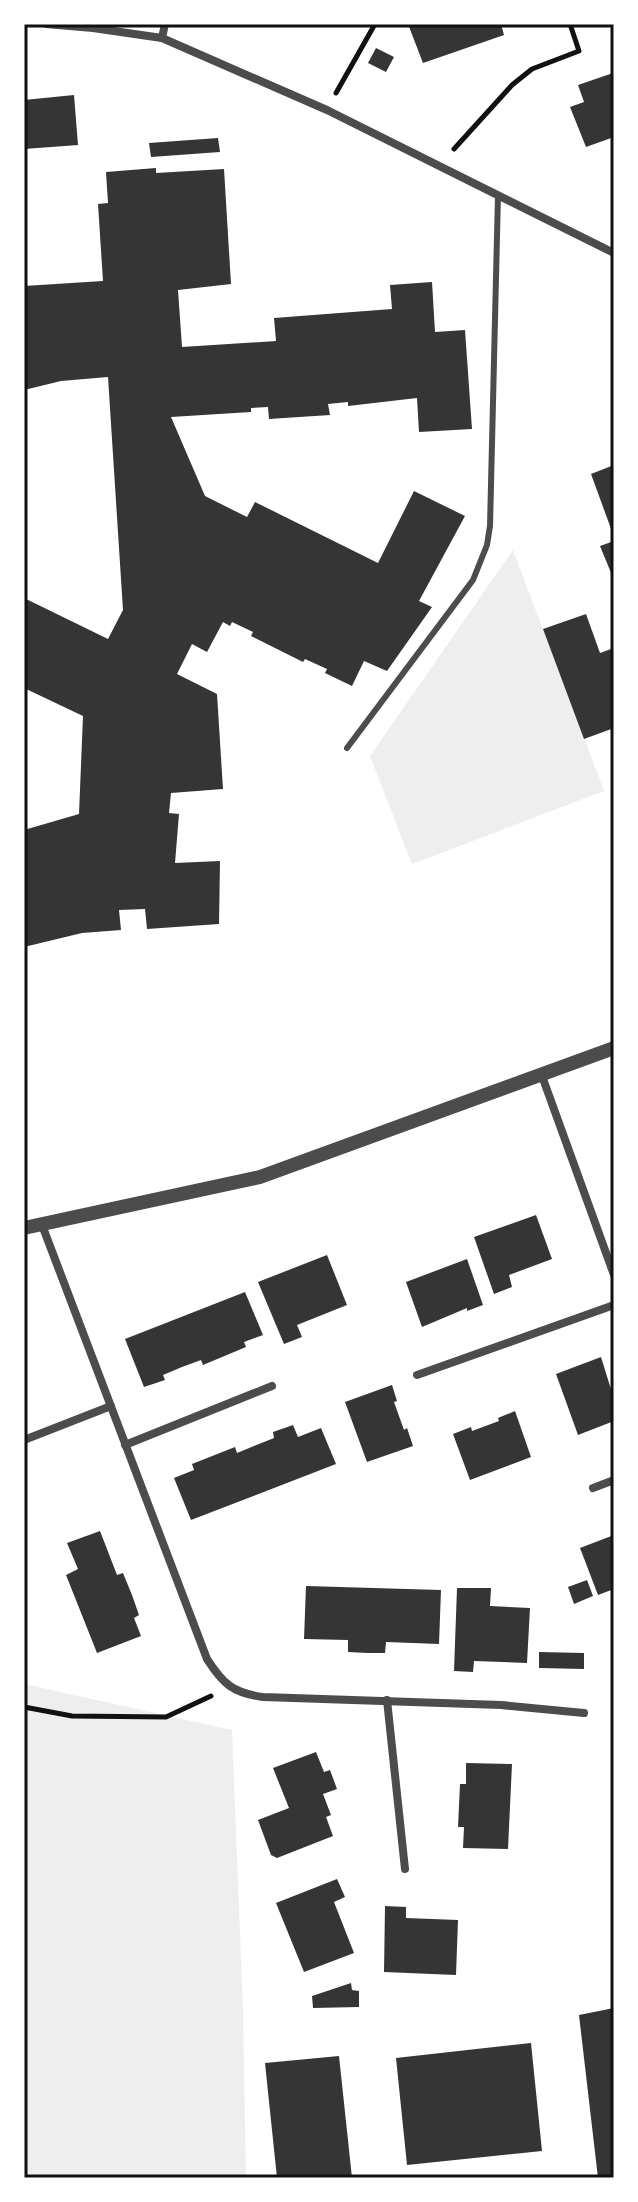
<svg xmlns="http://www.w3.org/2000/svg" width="638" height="2202" viewBox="0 0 638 2202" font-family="'Archivo Narrow',sans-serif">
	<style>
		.green { fill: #eee }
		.building { fill: #353535 }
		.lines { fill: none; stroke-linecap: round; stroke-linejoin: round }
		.path { stroke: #111; stroke-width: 5 }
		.service { stroke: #4c4c4c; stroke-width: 6 }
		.minor { stroke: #4c4c4c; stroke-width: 8 }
		.tertiary { stroke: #4c4c4c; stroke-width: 14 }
		.neatline { fill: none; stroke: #111; stroke-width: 3 }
	</style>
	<rect width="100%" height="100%" fill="#fff"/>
	<g class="green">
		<path d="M513 550 604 791 412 864 370 756Z"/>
		<path d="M24 1684 232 1730 243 2009 246 2178H24Z"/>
	</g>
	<g class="building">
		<path d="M408 24H501L504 35 423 63Z"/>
		<path d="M376 48 394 57 386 72 368 63Z"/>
		<path d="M613 73 614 137 586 147 570 107 584 102 578 85Z"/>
		<path d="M74 95 78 145 24 149V100Z"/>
		<path d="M218 138 220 152 151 157 149 143Z"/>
		<path d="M156 168V173L224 169 231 284 178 290 182 347 276 341 274 318 392 309 390 285 432 282 435 332 465 330 472 429 419 432 417 398 348 406V402L328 404 330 415 269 419 268 407 251 408V412L171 417 205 496 247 517 255 502 378 563 414 491 465 516 419 601 432 607 387 671 364 661 352 686 325 673 327 669 305 659 303 662 251 636 253 632 232 622 230 626 223 622 207 652 192 644 177 674 217 694 223 789 171 793 169 813 179 814 175 863 220 861 219 924 147 929 145 909 119 910 121 930 82 933 24 947V830L79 814 83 716 24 688V598L108 639 123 610 108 377 61 381 24 390V286L103 281 98 204 108 203 106 172Z"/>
		<path d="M614 465V537L591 474Z"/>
		<path d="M614 541V580L600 546Z"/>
		<path d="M586 614 600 653 614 648V728L584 739 543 629Z"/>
		<path d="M536 1215 552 1259 509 1275 512 1287 494 1294 474 1237Z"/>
		<path d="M327 1255 347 1305 297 1325 302 1337 284 1344 258 1282Z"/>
		<path d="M467 1259 483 1305 467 1311V1308L422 1327 406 1282Z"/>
		<path d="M245 1292 263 1335 244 1342 246 1347 203 1365 201 1360 182 1367 163 1375 165 1380 144 1387 125 1339Z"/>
		<path d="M601 1357 614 1399V1421L578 1435 556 1374Z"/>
		<path d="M392 1385 397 1401 394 1402 404 1430 407 1428 413 1446 367 1462 345 1402Z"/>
		<path d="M515 1411 531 1457 470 1480 453 1434 471 1427 472 1431 499 1421 498 1418Z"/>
		<path d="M293 1425 298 1437 321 1428 336 1464 191 1520 174 1478 194 1470 192 1464 235 1447 237 1453 254 1446 274 1438 273 1432Z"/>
		<path d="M100 1531 117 1575 123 1573 132 1595 139 1615 134 1618 141 1636 97 1653 66 1575 78 1569 67 1543Z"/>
		<path d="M614 1535V1589L598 1595 580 1548Z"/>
		<path d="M587 1580 593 1596 574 1604 568 1587Z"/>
		<path d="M306 1586 441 1590 439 1644 386 1642 385 1653H368L348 1652V1640L304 1639Z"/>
		<path d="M457 1588H491L490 1606 530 1608 527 1663 474 1661 473 1672 454 1671Z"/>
		<path d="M539 1652 584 1653V1669L539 1668Z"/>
		<path d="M316 1752 324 1772 330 1770 337 1789 323 1794 331 1815 326 1817 333 1836 277 1858 271 1855 258 1820 289 1808 273 1768Z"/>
		<path d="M466 1763 512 1764 508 1849 463 1848 464 1827H458L460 1784H466Z"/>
		<path d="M337 1879 345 1897 334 1902 354 1953 304 1972 276 1903Z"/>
		<path d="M385 1906 406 1907V1918L458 1920 456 1975 384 1972Z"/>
		<path d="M351 1983 352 1990 359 1991V2007L313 2008 312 1996Z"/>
		<path d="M614 2008V2178H598L579 2015Z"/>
		<path d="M531 2043 542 2151 407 2165 396 2058Z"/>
		<path d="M339 2056 352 2178H277L265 2063Z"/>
	</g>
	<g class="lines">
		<g class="path">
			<path d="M336 93 375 24"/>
			<path d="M454 149 512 85 532 69 579 51 570 24"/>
			<path d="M24 1707 72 1716 166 1717 211 1696"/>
		</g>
		<path class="service" d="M347 748 473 580 487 545 490 526 498 195"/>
		<g class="minor">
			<path d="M46 24 93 28 162 38 327 110 614 253"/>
			<path d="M162 38 165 24"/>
			<path d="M542 1076 614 1275"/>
			<path d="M42 1225 207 1659C223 1684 233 1693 263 1697L501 1705 584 1713"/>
			<path d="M417 1375 614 1305"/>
			<path d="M24 1440 111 1406"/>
			<path d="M125 1445 272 1386"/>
			<path d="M593 1488 614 1480"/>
			<path d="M387 1700 405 1869"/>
		</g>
		<path class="tertiary" d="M24 1228 260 1177 614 1048"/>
	</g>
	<rect width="638" height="2202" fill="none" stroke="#ffffff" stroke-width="52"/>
	<rect x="26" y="26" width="586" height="2150" class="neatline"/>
</svg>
